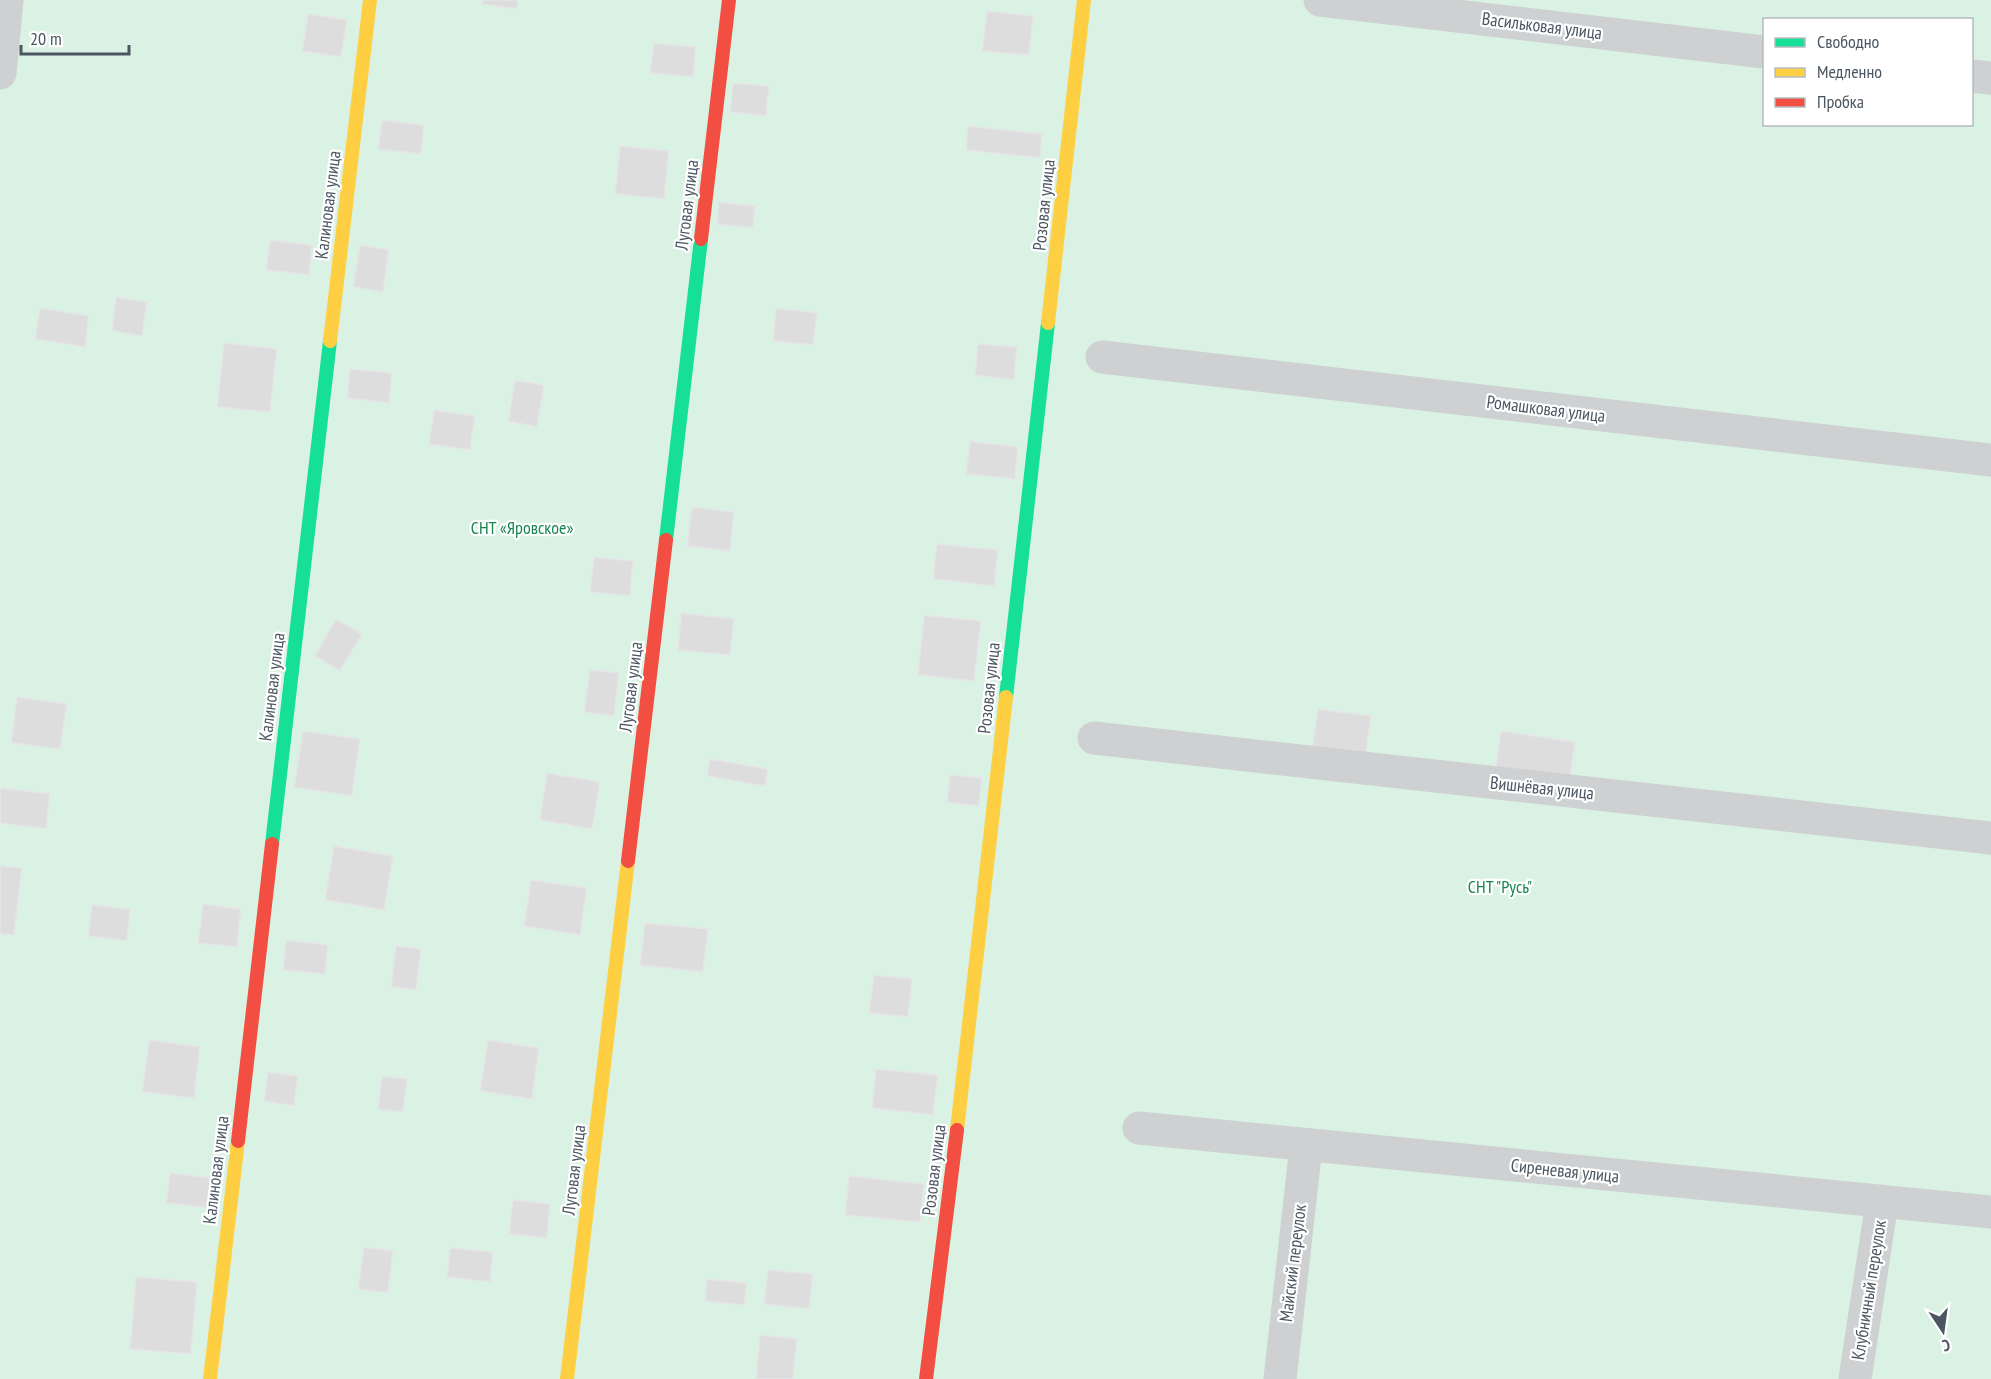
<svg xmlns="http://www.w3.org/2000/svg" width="1991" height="1379" viewBox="0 0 1991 1379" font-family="'PT Sans Narrow',sans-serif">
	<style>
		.green { fill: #d9f2e3; fill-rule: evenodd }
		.building { fill: #ddddde; stroke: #e5e6e7; stroke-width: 1.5 }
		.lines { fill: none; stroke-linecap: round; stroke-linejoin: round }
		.street { stroke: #ced0d2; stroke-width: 33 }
		.fast { stroke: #16e098; stroke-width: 14 }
		.slow { stroke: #ffcf43; stroke-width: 14 }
		.jam { stroke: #f24e42; stroke-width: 14 }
		.labels { text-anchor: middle; stroke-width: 4.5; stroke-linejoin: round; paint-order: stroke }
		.street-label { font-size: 18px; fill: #4a5661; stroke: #fff }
		.park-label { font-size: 18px; fill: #17864f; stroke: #fff }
	</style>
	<rect width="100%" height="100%" fill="#f4f4f4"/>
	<path class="green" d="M0 0H1991V1379H0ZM1764 20H1972V124H1764Z"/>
	<g class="building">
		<path d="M483 0H518L517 9 482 4Z"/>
		<path d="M987 11 1033 16 1029 55 982 51Z"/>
		<path d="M308 14 347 20 341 57 302 51Z"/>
		<path d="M654 43 696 47 693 77 650 73Z"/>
		<path d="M733 83 769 86 766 116 730 112Z"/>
		<path d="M382 120 424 125 421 154 378 149Z"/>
		<path d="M968 126 1042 134 1040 158 966 150Z"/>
		<path d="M620 146 669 151 664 199 615 194Z"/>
		<path d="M719 202 755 206 753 228 717 224Z"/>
		<path d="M270 240 312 245 309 275 266 270Z"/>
		<path d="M360 245 389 250 383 292 353 287Z"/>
		<path d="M116 297 147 302 142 336 112 331Z"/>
		<path d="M40 308 89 316 85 347 35 339Z"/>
		<path d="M776 308 817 313 813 345 773 341Z"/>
		<path d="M224 343 277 349 270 412 217 407Z"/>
		<path d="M978 344 1017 347 1014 380 975 375Z"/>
		<path d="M350 369 392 373 389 403 347 398Z"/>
		<path d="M515 380 544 385 537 427 508 421Z"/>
		<path d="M434 410 475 416 470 450 429 444Z"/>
		<path d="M970 441 1018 447 1015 479 966 474Z"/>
		<path d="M692 507 734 512 730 551 687 546Z"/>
		<path d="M937 544 998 550 994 586 933 579Z"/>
		<path d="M594 557 633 561 630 596 590 592Z"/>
		<path d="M681 613 734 619 730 655 678 650Z"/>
		<path d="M924 615 981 621 974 681 918 675Z"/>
		<path d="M336 619 362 634 340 671 315 656Z"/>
		<path d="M590 670 619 673 614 716 584 712Z"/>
		<path d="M17 697 67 704 60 749 11 743Z"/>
		<path d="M1318 709 1371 716 1365 758 1312 751Z"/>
		<path d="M303 731 360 739 352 796 294 787Z"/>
		<path d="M1501 731 1575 742 1569 784 1495 772Z"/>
		<path d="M710 759 768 769 765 786 707 776Z"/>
		<path d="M547 773 600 782 592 829 540 820Z"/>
		<path d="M950 775 982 778 979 806 947 802Z"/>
		<path d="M0 788 50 794 46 829 0 823Z"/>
		<path d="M334 846 393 856 384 910 325 900Z"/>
		<path d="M0 866 22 868 14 935 0 934Z"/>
		<path d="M531 880 587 888 580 935 524 926Z"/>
		<path d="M203 904 241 909 237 947 198 943Z"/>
		<path d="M92 905 130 909 127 941 88 936Z"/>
		<path d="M645 923 708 929 703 972 640 965Z"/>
		<path d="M286 940 328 945 325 974 283 970Z"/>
		<path d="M396 946 421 949 416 990 391 987Z"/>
		<path d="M874 975 912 979 908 1017 869 1013Z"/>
		<path d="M149 1040 200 1047 194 1098 142 1092Z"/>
		<path d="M488 1040 539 1048 532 1099 480 1091Z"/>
		<path d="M876 1069 938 1075 933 1115 872 1108Z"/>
		<path d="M268 1072 298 1076 294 1106 264 1101Z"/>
		<path d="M382 1076 407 1079 403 1112 378 1109Z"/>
		<path d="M170 1173 212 1178 209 1208 166 1203Z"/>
		<path d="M849 1176 924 1184 920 1222 845 1215Z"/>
		<path d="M513 1200 550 1204 547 1238 509 1234Z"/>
		<path d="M364 1247 393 1251 388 1293 358 1289Z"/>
		<path d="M450 1248 493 1252 490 1282 447 1277Z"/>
		<path d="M768 1270 813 1274 809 1309 764 1304Z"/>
		<path d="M136 1277 197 1282 191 1354 130 1349Z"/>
		<path d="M707 1279 747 1283 744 1305 705 1301Z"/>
		<path d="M760 1335 797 1339 793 1379H756Z"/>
	</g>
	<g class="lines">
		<g class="street">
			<path d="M1320 0 1764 52"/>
			<path d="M0 73 7 0"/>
			<path d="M1972 76 1991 78"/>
			<path d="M1102 357 1991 460"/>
			<path d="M1094 738 1991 838"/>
			<path d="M1139 1128 1991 1212"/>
			<path d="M1280 1379 1306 1146"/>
			<path d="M1855 1379 1882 1202"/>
		</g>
		<g class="fast">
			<path d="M666 540 701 239"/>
			<path d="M1006 697 1048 323"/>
			<path d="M272 844 330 341"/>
		</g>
		<g class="slow">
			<path d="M1048 323 1084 0"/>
			<path d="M330 341 370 0"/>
			<path d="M957 1130 1006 697"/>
			<path d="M210 1379 238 1141"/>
			<path d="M567 1379 628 861"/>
		</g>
		<g class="jam">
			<path d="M701 239 729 0"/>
			<path d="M628 861 666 540"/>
			<path d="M238 1141 272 844"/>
			<path d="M926 1379 957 1130"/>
		</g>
	</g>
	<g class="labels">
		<g class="street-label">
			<text transform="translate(1542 26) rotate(7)" y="6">Васильковая улица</text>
			<text transform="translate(328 205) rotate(-83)" y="6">Калиновая улица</text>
			<text transform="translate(687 205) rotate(-83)" y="6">Луговая улица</text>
			<text transform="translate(1044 205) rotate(-84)" y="6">Розовая улица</text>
			<text transform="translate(1546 409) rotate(7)" y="6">Ромашковая улица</text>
			<text transform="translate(272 687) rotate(-83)" y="6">Калиновая улица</text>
			<text transform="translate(631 687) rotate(-83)" y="6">Луговая улица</text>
			<text transform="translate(989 688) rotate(-84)" y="6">Розовая улица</text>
			<text transform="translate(1542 788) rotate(6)" y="6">Вишнёвая улица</text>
			<text transform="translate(216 1170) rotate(-83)" y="6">Калиновая улица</text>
			<text transform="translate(574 1170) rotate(-83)" y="6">Луговая улица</text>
			<text transform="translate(934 1170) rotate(-83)" y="6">Розовая улица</text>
			<text transform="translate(1565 1171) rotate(6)" y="6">Сиреневая улица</text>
			<text transform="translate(1293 1263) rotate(-83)" y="6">Майский переулок</text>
			<text transform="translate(1869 1290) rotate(-81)" y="6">Клубничный переулок</text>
		</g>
		<g class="park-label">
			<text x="522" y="534">СНТ «Яровское»</text>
			<text x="1500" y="893">СНТ "Русь"</text>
		</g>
	</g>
	<rect x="1763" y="18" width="210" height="108" fill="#ffffff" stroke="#b7bbc0" stroke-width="1.5"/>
	<rect x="1775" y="38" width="30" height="9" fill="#16e098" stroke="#b7bbc0" stroke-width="1.5"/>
	<text x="1817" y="48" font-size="18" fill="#4a5661">Свободно</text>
	<rect x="1775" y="68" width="30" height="9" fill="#ffcf43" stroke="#b7bbc0" stroke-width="1.5"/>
	<text x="1817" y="78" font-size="18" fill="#4a5661">Медленно</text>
	<rect x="1775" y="98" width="30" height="9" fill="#f24e42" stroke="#b7bbc0" stroke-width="1.5"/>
	<text x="1817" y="108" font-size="18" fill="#4a5661">Пробка</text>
	<g transform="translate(1943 1331) rotate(167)" stroke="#ffffff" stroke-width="4.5" paint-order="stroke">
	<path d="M0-4.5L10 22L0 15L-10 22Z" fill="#4a5661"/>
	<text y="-9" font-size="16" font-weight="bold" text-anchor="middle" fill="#4a5661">С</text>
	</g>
	<path d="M21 45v9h108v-9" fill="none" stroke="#4a5661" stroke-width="3"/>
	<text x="30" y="45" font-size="18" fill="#4a5661" stroke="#ffffff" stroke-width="4.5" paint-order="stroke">20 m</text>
</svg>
